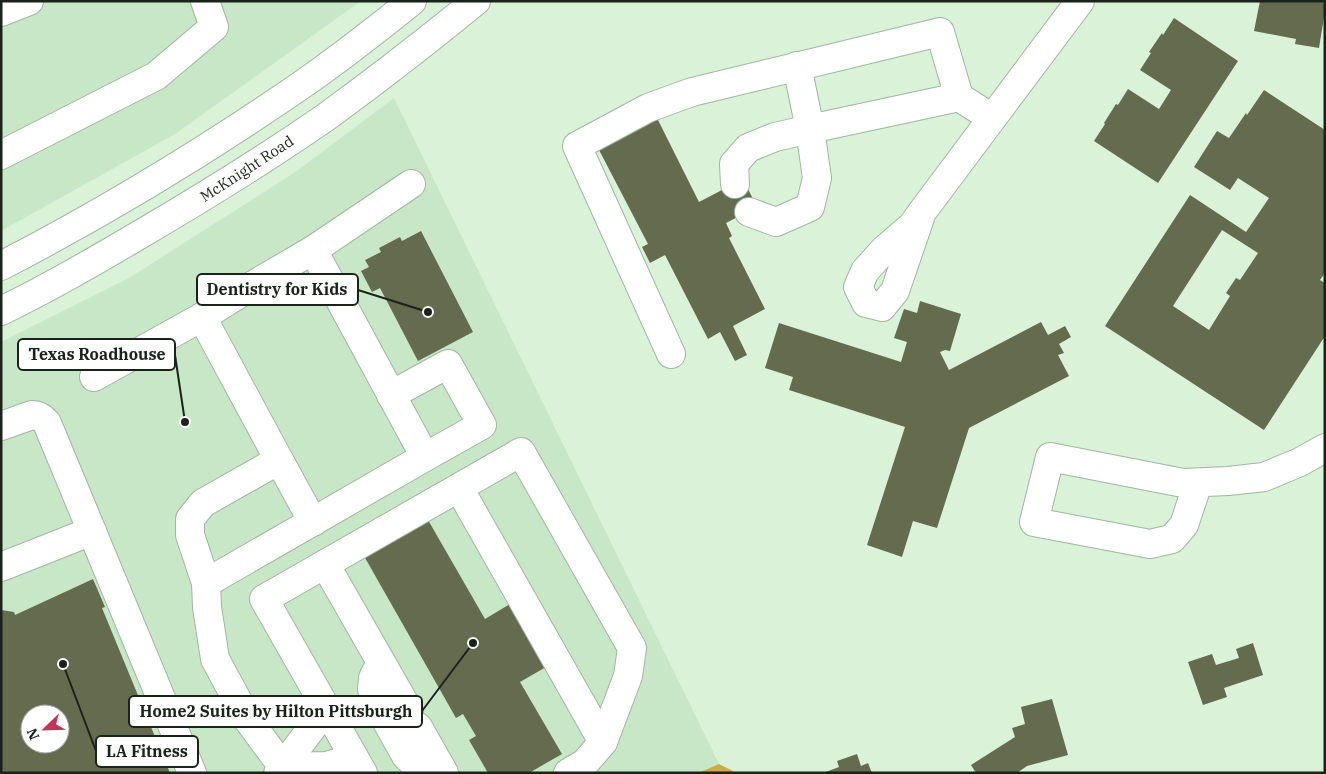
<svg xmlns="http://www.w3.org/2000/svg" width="1326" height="774" viewBox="0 0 1326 774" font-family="'IBM Plex Serif',serif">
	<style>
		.built { fill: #c8e7c7; fill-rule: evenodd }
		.forest { fill: #cdac45 }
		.building { fill: #656b4f; fill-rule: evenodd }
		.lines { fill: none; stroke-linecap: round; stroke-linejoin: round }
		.minor-casing { stroke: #9fb79e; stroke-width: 30 }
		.highway-casing { stroke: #9fb79e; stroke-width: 30 }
		.minor { stroke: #fff; stroke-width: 28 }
		.highway { stroke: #fff; stroke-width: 28 }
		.labels { text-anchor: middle; stroke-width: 5; stroke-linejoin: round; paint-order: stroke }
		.street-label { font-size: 15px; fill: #1a231a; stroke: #fff }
		.leader { fill: none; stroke: #1a231a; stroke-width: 2 }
		.callout-dot { fill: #1a231a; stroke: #fff; stroke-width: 2 }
		.callout { fill: #fff; stroke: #1a231a; stroke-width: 2 }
		.callout-label { font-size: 16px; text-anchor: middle; font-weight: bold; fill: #1a231a }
	</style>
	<rect width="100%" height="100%" fill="#d9f2d8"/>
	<g class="built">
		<path d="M1 1H361L175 134 1 231Z"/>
		<path d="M394 98 719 764 698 773H1V342L129 278 294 173ZM30 714H60V744H30Z"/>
	</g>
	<path class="forest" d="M719 764 737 773H698Z"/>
	<g class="building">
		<path d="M1260 1H1325V11L1319 48 1295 44 1296 39 1254 31Z"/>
		<path d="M1174 18 1238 61 1158 183 1094 141 1105 124 1104 123 1116 104 1118 105 1128 89 1159 109 1171 90 1140 70 1151 53 1149 52 1162 33 1163 35Z"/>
		<path d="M1264 90 1325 130V273L1320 280 1325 283V336L1264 430 1105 326 1190 195 1246 232 1269 198 1238 178 1230 190 1194 167 1217 131 1229 138 1246 113 1247 115ZM1222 230 1258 253 1240 280 1236 278 1226 293 1230 296 1209 330 1173 306Z"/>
		<path d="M657 118 699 202 743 179 757 207 726 223 732 236 729 238 765 309 733 326 747 355 735 361 720 332 708 339 665 255 650 263 642 247 648 244 598 148Z"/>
		<path d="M421 231 473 332 418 361 380 288 372 292 361 271 369 267 365 260 381 252 379 248 400 237 402 241Z"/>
		<path d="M920 301 961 314 950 351 945 350 940 352 949 370 1041 322 1048 335 1065 326 1071 337 1059 344 1064 353 1058 355 1069 376 969 428 937 528 913 521 902 557 867 545 905 427 789 390 793 377 765 368 779 323 901 362 907 342 894 338 904 309 917 313Z"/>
		<path d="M428 520 485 619 510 604 546 667 520 682 562 754 529 773H488L469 740 476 736 463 714 456 718 364 556Z"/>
		<path d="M93 579 105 607 102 608 170 773H1V610L14 612 15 615ZM30 714H60V744H30Z"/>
		<path d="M1253 643 1263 675 1224 688 1227 697 1203 705 1188 662 1212 654 1216 665 1239 658 1236 649Z"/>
		<path d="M1052 699 1068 755 1027 766 1017 773H976L971 765 1015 737 1012 728 1025 724 1021 707Z"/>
		<path d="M857 754 861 766 868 763 872 773H823L839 767 837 761Z"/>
	</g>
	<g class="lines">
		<g class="minor-casing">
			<g id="minor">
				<path d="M1 12 29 1"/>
				<path d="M797 66 810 129 959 97"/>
				<path d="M1 155 156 76 214 27 205 1"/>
				<path d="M735 184 734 164 748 148 775 137 810 129 817 178 810 207 776 222 749 212"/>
				<path d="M922 212 895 291 882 307 866 303 858 287 865 271 884 250 912 226 922 212 1080 1"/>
				<path d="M202 317 255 284 313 250"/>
				<path d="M671 354 577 146 648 108 692 92 940 32 959 97 992 118"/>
				<path d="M94 377 202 317 279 460"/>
				<path d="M391 395 448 364 482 425 425 457"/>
				<path d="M1 426 32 415C39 415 43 418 47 423L192 773"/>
				<path d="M1198 483 1184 525 1172 539 1150 544 1034 522 1050 457 1183 483 1228 481 1264 477 1300 462 1325 448"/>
				<path d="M459 488 603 742"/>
				<path d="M325 564 409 711"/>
				<path d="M1 567 92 531"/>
				<path d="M206 583 190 535V519L203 503 279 460 313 522"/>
				<path d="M381 662 373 678 372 689 375 701 406 756 418 767 425 768H441"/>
				<path d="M418 727 444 773"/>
				<path d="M283 767 248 720 215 659 207 607 206 583 425 457 313 250 411 184"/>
				<path d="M283 767 327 766 354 758"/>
				<path d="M278 773 326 709"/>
				<path d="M363 773 264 599 521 452 632 648 628 676 603 742 585 763 568 773"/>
			</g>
		</g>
		<g class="highway-casing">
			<g id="highway">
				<path d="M1 266C105 212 204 152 300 86 339 59 376 30 412 1"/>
				<path d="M1 311C47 289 90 264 134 238 199 200 264 160 326 117 377 80 427 41 476 1"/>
			</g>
		</g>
		<use href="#minor" class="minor"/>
		<use href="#highway" class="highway"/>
	</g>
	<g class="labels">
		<g class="street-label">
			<text transform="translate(247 169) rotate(-33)" y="5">McKnight Road</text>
		</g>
	</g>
	<path class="leader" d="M428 312L358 290M185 422L175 355M473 643L422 711M63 664L96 751"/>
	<g class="callout-dot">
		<circle cx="428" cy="312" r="5"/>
		<circle cx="185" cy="422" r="5"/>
		<circle cx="473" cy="643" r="5"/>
		<circle cx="63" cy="664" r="5"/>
	</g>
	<g class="callout">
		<rect x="197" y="274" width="161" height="31" rx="5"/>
		<rect x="18" y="339" width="157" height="31" rx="5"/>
		<rect x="129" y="696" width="293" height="31" rx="5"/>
		<rect x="96" y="736" width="102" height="31" rx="5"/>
	</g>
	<g class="callout-label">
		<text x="277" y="295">Dentistry for Kids</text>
		<text x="97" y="360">Texas Roadhouse</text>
		<text x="276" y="717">Home2 Suites by Hilton Pittsburgh</text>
		<text x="147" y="757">LA Fitness</text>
	</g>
	<rect width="1326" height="774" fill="none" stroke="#1a231a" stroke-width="5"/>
	<g transform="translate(45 729) rotate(247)"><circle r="24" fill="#ffffff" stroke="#a3a7a3"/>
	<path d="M0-4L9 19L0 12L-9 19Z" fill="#c43458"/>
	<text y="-8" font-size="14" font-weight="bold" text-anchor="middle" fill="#1a231a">N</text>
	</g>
</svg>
